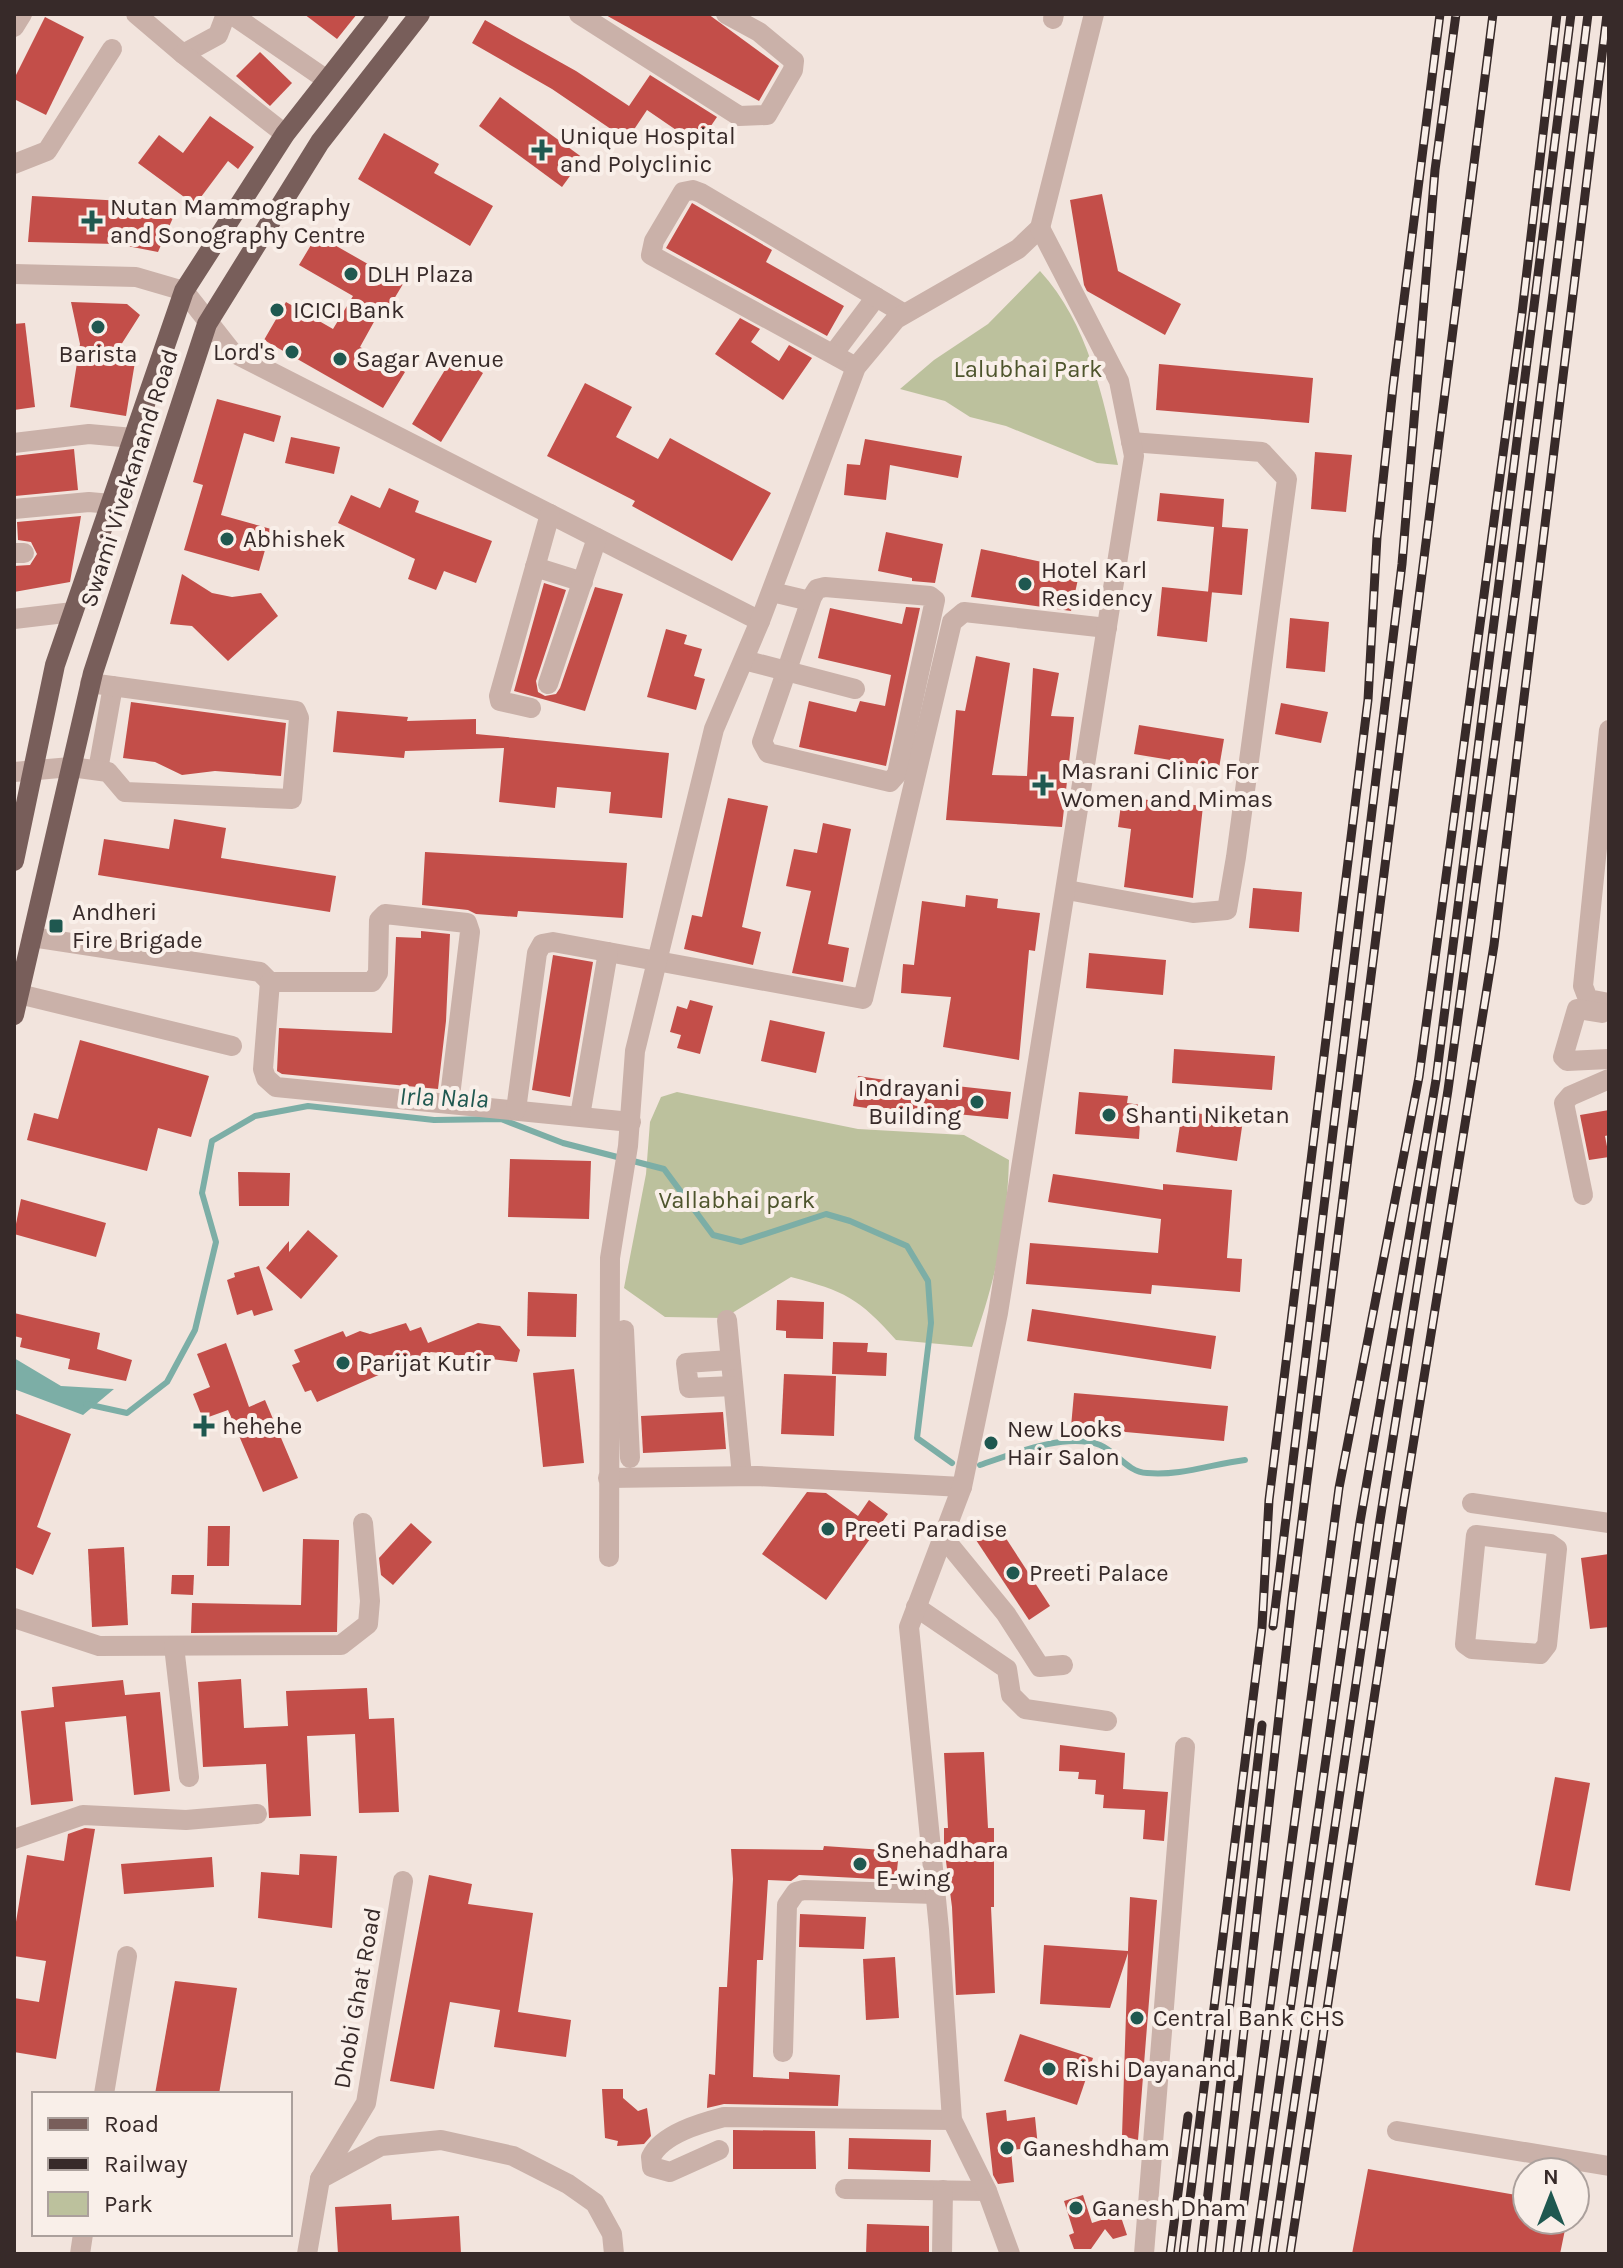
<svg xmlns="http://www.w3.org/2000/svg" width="1623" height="2268" viewBox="0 0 1623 2268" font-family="Karla,sans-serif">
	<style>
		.green { fill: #bcc19d }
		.water { fill: #7caea6 }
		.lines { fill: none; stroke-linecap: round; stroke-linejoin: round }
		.stream { stroke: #7caea6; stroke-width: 6 }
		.building { fill: #c34e49 }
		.minor { stroke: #cab1a9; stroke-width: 20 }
		.major { stroke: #785e5a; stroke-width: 20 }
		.rail-casing { stroke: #372a29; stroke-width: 9 }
		.rail { stroke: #f9efe9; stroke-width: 6; stroke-dasharray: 18; stroke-linecap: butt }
		.poi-dot { fill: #1f5850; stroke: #f9efe9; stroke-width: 3 }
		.labels { text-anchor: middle; stroke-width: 8; stroke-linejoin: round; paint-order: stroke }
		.poi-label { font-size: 24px; fill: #372a29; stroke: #f9efe9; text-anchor: start }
		.park-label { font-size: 24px; fill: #4e552d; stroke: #f9efe9 }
		.street-label { font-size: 24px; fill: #372a29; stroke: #f9efe9 }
		.water-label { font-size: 26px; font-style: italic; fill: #1f5850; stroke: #f9efe9 }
	</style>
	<rect width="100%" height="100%" fill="#f2e4dd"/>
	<g class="green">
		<path d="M1040 271C1088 323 1103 397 1118 465L1097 463 1006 426 970 417 945 401 900 389 934 360 988 324Z"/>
		<path d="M677 1092 858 1129 964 1135 1009 1160C1007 1230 995 1281 972 1347L896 1340C859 1298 844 1291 791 1277L724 1318 665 1317 624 1288 646 1174 650 1122 661 1097Z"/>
	</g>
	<path class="water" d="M14 1358 61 1386 114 1389 83 1415 14 1389Z"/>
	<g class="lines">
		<g class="stream">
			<path d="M86 1404 127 1413 167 1382 195 1330 216 1242 202 1193 212 1141 255 1116 308 1106 434 1120 501 1119 563 1143 664 1169 713 1235 741 1242 826 1214 850 1221 907 1246 928 1281 931 1323 917 1438 952 1463"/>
			<path d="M980 1465C1013 1454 1065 1432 1100 1445 1117 1452 1127 1472 1147 1473 1181 1476 1212 1464 1245 1460"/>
		</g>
	</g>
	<g class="building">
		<path d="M304 14H357L337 39Z"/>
		<path d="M604 14H708L779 66 759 101Z"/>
		<path d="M45 17 84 37 46 115 14 99V79Z"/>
		<path d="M485 20 576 71 629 106 650 75 717 117 698 145 647 110 627 140 552 89 472 43Z"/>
		<path d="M260 52 292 83 270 106 236 76Z"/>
		<path d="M500 97 583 158 562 187 479 126Z"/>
		<path d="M210 116 254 147 238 169 228 161 195 205 138 163 159 135 183 153Z"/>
		<path d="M384 133 439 164 434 173 493 206 470 246 358 179Z"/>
		<path d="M1102 194 1118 271 1181 304 1165 335 1087 291 1084 285 1070 200Z"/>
		<path d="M32 196 179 204 158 252 117 244 28 242Z"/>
		<path d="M692 203 772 250 766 262 844 306 827 336 666 248Z"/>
		<path d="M317 235 403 284 385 314 380 311 360 347 405 372 383 408 264 340 286 302 333 329 353 296 299 265Z"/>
		<path d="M71 302 127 304 140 315 112 359 135 362 126 416 70 407 80 344Z"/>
		<path d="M740 318 760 329 751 342 779 361 789 345 812 358 783 400 715 354Z"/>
		<path d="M25 323 35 407 14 410V324Z"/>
		<path d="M454 355 483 373 441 442 412 424Z"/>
		<path d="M1159 364 1313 378 1309 423 1156 410Z"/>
		<path d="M585 383 632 407 616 437 658 459 670 438 771 493 732 561 632 506 635 501 547 456Z"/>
		<path d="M217 399 281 416 274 442 244 433 221 515 271 529 259 571 184 550 203 485 193 482Z"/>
		<path d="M291 437 340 447 334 474 285 463Z"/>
		<path d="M865 439 962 456 958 478 890 465 886 500 844 495 847 464 860 465Z"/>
		<path d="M74 449 78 490 15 496 14 456Z"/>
		<path d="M1315 452 1352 455 1346 512 1311 509Z"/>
		<path d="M389 488 419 501 415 512 492 541 476 583 444 571 436 590 408 579 415 559 338 523 351 495 380 508Z"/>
		<path d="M1160 493 1224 499 1222 527 1248 529 1242 595 1208 592 1214 527 1157 521Z"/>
		<path d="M81 516 70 582 14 592V566L30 565 37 554 31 542 18 540 17 522Z"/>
		<path d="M886 532 943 544 935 583 912 581V578L878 571Z"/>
		<path d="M981 549 1080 570 1071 611 971 597Z"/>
		<path d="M182 574 212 593 232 597 261 593 278 616 228 661 192 626 170 624Z"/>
		<path d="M544 583 566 590 536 681 538 692 545 696 556 694 560 688 595 587 623 594 585 711 514 691Z"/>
		<path d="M1162 587 1212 592 1207 642 1157 636Z"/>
		<path d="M906 607 920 608 886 766 799 747 809 701 856 712 860 701 885 706 891 675 818 658 830 608 902 624Z"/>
		<path d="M1290 618 1329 622 1325 672 1286 668Z"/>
		<path d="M666 629 687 635 684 644 702 649 694 676 705 679 696 710 647 697Z"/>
		<path d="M976 656 1010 663 992 775 1027 776 1033 668 1059 673 1051 716 1074 717 1062 827 946 820 956 710 965 711Z"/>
		<path d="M131 702 286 723 281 776 215 771 182 775 155 762 123 758Z"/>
		<path d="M1281 703 1328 712 1321 743 1275 734Z"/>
		<path d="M337 711 408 717 407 721 476 719V734L669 753 662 818 609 813 611 792 557 787 555 808 499 802 504 748 405 751 404 758 333 752Z"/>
		<path d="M1139 725 1224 739 1219 768 1134 754Z"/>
		<path d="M1122 797 1203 806 1193 898 1124 887 1131 829 1118 827Z"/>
		<path d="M728 798 768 806 742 927 761 932 753 965 684 949 692 915 702 917Z"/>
		<path d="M174 819 226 828 221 858 336 876 330 912 98 875 104 839 169 849Z"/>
		<path d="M823 823 851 829 828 944 849 948 843 982 792 973 811 891 786 886 794 849 817 853Z"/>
		<path d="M425 852 627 863 623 918 518 911 517 917 476 914 468 910 422 905Z"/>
		<path d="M1253 888 1302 892 1299 932 1249 928Z"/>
		<path d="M966 895 998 899 997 908 1040 913 1035 951 1029 950 1019 1060 943 1047 951 997 901 993 903 964 914 965 922 901 965 907Z"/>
		<path d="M421 931 450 934 446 1021 438 1089 282 1074 277 1071 279 1028 392 1033 396 937 421 938Z"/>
		<path d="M1089 953 1166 960 1163 995 1086 988Z"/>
		<path d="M553 955 593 962 570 1097 532 1090Z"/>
		<path d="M690 1000 713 1006 700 1054 677 1048 681 1035 670 1032 677 1006 687 1009Z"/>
		<path d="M770 1020 825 1032 816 1073 761 1061Z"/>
		<path d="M80 1040 209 1076 191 1137 158 1128 147 1171 27 1140 34 1113 58 1119Z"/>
		<path d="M1174 1049 1275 1056 1272 1090 1172 1083Z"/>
		<path d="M858 1076 947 1089V1085L1011 1092 1008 1119 915 1110 914 1115 853 1106Z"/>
		<path d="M1079 1092 1128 1096 1127 1103 1141 1105 1139 1139 1075 1134Z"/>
		<path d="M1609 1110V1135L1605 1136 1609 1157 1589 1160 1580 1115Z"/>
		<path d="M1182 1111 1243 1120 1237 1161 1176 1152Z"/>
		<path d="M510 1159 591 1161 589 1219 508 1217Z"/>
		<path d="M238 1172 290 1173 289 1206H239Z"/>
		<path d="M1053 1174 1163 1190V1184L1232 1190 1227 1258 1242 1259 1240 1292 1152 1285 1151 1294 1026 1284 1030 1243 1158 1253 1161 1219 1048 1202Z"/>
		<path d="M21 1199 106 1223 96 1257 14 1234Z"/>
		<path d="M308 1230 338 1256 301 1299 266 1268 289 1241V1252Z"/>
		<path d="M259 1266 273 1310 254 1316 252 1310 237 1315 227 1280 235 1277 234 1273Z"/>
		<path d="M528 1292 577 1294 576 1337 527 1336Z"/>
		<path d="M777 1300 824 1302 823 1339 786 1338V1331L776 1330Z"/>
		<path d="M1032 1309 1216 1336 1211 1369 1027 1341Z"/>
		<path d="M14 1313 100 1333 97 1349 132 1360 126 1381 68 1369 70 1359 20 1347 22 1338 14 1336Z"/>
		<path d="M406 1323 410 1331 421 1327 428 1343 478 1323 500 1326 520 1350 517 1362 431 1352 317 1402 311 1390 305 1392 292 1365 300 1362 294 1350 343 1331 346 1337 360 1331 370 1334Z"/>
		<path d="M833 1342 868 1343 867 1352 887 1353 886 1376 832 1374Z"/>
		<path d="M226 1343 249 1407 265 1400 298 1478 263 1492 228 1410 203 1419 193 1394 210 1387 197 1354Z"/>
		<path d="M574 1369 584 1463 543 1467 533 1373Z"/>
		<path d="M784 1374 836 1376 834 1436 781 1434Z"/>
		<path d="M1074 1393 1228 1406 1224 1441 1071 1427Z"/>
		<path d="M723 1412 726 1449 643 1453 641 1416Z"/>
		<path d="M14 1413 71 1434 37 1527 51 1533 33 1575 14 1567Z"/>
		<path d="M807 1492 826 1493 858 1516 869 1500 888 1514 826 1600 762 1554Z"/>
		<path d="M411 1523 432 1542 393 1585 381 1575 379 1558Z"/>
		<path d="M208 1526H230L229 1566H207Z"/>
		<path d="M998 1526 1050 1606 1029 1620 976 1540Z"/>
		<path d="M303 1539 339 1540 337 1632 191 1633 192 1603 301 1605Z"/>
		<path d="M124 1547 128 1625 92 1627 88 1549Z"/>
		<path d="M1609 1554V1627L1590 1629 1581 1558Z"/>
		<path d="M172 1575H194L193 1595 171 1594Z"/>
		<path d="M241 1679 244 1728 288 1726 286 1691 367 1688 369 1719 394 1718 399 1812 359 1813 355 1734 307 1736 311 1816 269 1818 266 1764 203 1767 198 1682Z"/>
		<path d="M123 1680 125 1695 160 1692 170 1791 134 1795 126 1716 65 1722 73 1801 31 1805 21 1711 54 1707 52 1687Z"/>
		<path d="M1060 1745 1125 1753 1123 1789 1168 1792 1164 1841 1143 1839 1145 1810 1103 1808 1104 1795 1095 1794 1096 1780 1078 1779 1079 1772 1059 1771Z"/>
		<path d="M984 1752 988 1828H994V1907H991L995 1993 956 1995 952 1907 944 1846V1828H948L944 1753Z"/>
		<path d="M1555 1777 1590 1783 1570 1891 1535 1885Z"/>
		<path d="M85 1828 95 1829 56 2059 14 2052V1998L39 2002 46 1961 14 1956V1934L27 1855 64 1861 68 1834Z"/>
		<path d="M824 1846 899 1851 896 1880 799 1875 791 1881 768 1880 763 1960H757L753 2077 789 2079V2072L840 2075 838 2106 724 2104 707 2108 709 2074 715 2075 719 1987H727L733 1879 731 1849 823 1850Z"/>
		<path d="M300 1854 337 1856 332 1928 258 1918 261 1872 299 1875Z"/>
		<path d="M212 1857 214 1887 124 1894 121 1864Z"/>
		<path d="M429 1875 472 1884 468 1904 533 1913 518 2012 571 2020 566 2057 494 2047 500 2010 450 2002 434 2089 390 2081Z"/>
		<path d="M1130 1897 1157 1900 1138 2140 1122 2136 1128 1953 1110 2008 1040 2004 1044 1945 1128 1951Z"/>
		<path d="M800 1914 866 1917 864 1949 799 1947Z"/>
		<path d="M895 1957 899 2018 866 2020 863 1959Z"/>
		<path d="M175 1981 237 1988 219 2094H155Z"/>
		<path d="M1020 2034 1093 2058 1077 2105 1004 2081Z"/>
		<path d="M602 2089H623V2098L638 2111 647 2108 651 2136 644 2144 617 2146 618 2141 605 2138Z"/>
		<path d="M1006 2110 1007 2121 1035 2117 1038 2147 1011 2150 1014 2182 998 2184 993 2175 986 2113Z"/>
		<path d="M733 2130 815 2131 816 2169H733Z"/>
		<path d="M849 2138 931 2140 930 2172 848 2169Z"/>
		<path d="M1368 2169 1527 2197V2220H1567L1560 2254H1352Z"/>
		<path d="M1083 2195 1092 2223 1120 2214 1127 2235 1113 2239 1105 2229 1091 2249H1074L1069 2235 1074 2233 1064 2201Z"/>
		<path d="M391 2204 392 2220 459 2216 461 2254H338L335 2207Z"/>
		<path d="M867 2224 929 2226V2254H866Z"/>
	</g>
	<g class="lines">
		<g class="minor">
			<path d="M136 14 183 54 218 35 226 14"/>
			<path d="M231 14 327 80"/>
			<path d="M579 14 739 116 767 115 793 70 794 61 759 32 726 14"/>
			<path d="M1053 19 1054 14"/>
			<path d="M14 27 22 14"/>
			<path d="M183 54 285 134"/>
			<path d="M14 164 47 151 112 49"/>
			<path d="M14 274 136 277 184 291 232 352 760 621"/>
			<path d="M834 353 876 297"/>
			<path d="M856 367 651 255 654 241 683 192 693 190 701 193 903 313"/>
			<path d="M14 443 89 434 133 438"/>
			<path d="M14 509 89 502 111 504"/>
			<path d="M14 553H24"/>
			<path d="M535 567 583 582"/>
			<path d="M825 587 930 596 935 600 897 774 890 782 768 753 762 742 812 597 817 589Z"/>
			<path d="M772 592 810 601"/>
			<path d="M14 619 73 612"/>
			<path d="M744 660 855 689"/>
			<path d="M548 684 597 538"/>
			<path d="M531 708 500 701 499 696 550 514"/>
			<path d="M1609 730 1583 986 1588 999 1609 1003"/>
			<path d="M98 770 113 686"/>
			<path d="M14 772 71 767 108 772 125 792 292 799 299 718 296 711 90 683"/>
			<path d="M1067 890 1193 913 1227 910 1236 857 1287 479 1262 452 1131 442"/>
			<path d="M32 937 260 972 270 982"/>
			<path d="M608 952 863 999 952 622 964 612 1107 628"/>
			<path d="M19 994 232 1046"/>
			<path d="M1602 1013 1577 1009 1563 1057 1567 1061 1609 1059"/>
			<path d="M449 1104 470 932 467 923 385 914 379 920 378 973 372 982H270L263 1069 266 1078 276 1087 631 1122"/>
			<path d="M516 1110 537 953 542 944 553 942 608 952 580 1116"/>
			<path d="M1583 1195 1564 1103 1570 1096 1609 1079"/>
			<path d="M727 1320 742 1476"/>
			<path d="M624 1330 630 1458"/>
			<path d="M730 1360 686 1363 689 1388 733 1386"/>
			<path d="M608 1478 757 1476 962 1487"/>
			<path d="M1472 1503 1609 1523"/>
			<path d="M1476 1535 1550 1544 1557 1549 1547 1645 1540 1654 1472 1649 1465 1644Z"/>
			<path d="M943 1537 1006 1614 1040 1667 1063 1665"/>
			<path d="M609 1557 610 1258 628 1146 635 1051 714 729 760 621 856 367 896 319 1018 249 1040 228 1094 14"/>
			<path d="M916 1607 1007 1669 1011 1695 1025 1709 1107 1721"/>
			<path d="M14 1618 99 1646 341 1645 368 1624 370 1601 363 1523"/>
			<path d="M174 1646 189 1777"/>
			<path d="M14 1839 83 1815 186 1820 257 1814"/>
			<path d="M783 2052 787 1905 796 1892 804 1890 935 1894"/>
			<path d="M104 2094 127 1956"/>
			<path d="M1397 2131 1609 2166"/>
			<path d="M719 2150 670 2172 652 2167 651 2157C662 2134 701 2123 724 2117L952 2120"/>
			<path d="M320 2179 381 2146 441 2140 513 2156 568 2184 595 2203 612 2234 614 2254"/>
			<path d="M845 2189 987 2191"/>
			<path d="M80 2254 83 2234"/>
			<path d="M307 2254 320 2179 366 2103 403 1881"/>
			<path d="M942 2254 943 2190"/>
			<path d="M1010 2254 987 2191 952 2120 939 1929 909 1627 962 1487 998 1313 1134 456 1119 381 1040 228"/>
			<path d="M1144 2254 1185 1747"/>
		</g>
		<g class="major">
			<path d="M14 861 55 665 184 291 285 134 379 14"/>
			<path d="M14 1015 93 673 207 324 320 142 420 14"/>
		</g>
		<g class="rail-casing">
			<g id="rail">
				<path d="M1273 1626 1402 564 1435 170 1456 14"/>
				<path d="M1170 2254 1188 2116"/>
				<path d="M1183 2254 1262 1627 1269 1500 1368 700 1377 537 1393 387 1440 14"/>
				<path d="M1201 2254 1262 1725"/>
				<path d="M1219 2254 1292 1599 1493 14"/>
				<path d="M1237 2254 1339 1488 1419 1077 1522 313 1557 14"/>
				<path d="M1255 2254 1360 1522 1436 1080 1571 14"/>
				<path d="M1272 2254 1380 1520 1448 1090 1516 590 1588 14"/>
				<path d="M1290 2254 1403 1507 1494 945 1607 14"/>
			</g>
		</g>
		<use href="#rail" class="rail"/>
	</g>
	<g class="poi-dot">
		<path d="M538 138h8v8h8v8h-8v8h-8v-8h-8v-8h8z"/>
		<path d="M88 209h8v8h8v8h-8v8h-8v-8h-8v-8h8z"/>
		<circle cx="351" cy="274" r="8"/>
		<circle cx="277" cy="310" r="8"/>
		<circle cx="98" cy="327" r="8"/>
		<circle cx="292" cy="352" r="8"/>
		<circle cx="340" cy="359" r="8"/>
		<circle cx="227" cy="539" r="8"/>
		<circle cx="1025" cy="584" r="8"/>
		<path d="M1039 773h8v8h8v8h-8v8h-8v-8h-8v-8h8z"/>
		<rect x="48" y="918" width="16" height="16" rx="4"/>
		<circle cx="977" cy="1102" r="8"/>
		<circle cx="1109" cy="1115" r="8"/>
		<circle cx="343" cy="1363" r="8"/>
		<path d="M200 1414h8v8h8v8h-8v8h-8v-8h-8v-8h8z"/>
		<circle cx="991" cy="1443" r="8"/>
		<circle cx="828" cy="1529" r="8"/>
		<circle cx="1013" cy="1573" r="8"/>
		<circle cx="860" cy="1864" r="8"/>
		<circle cx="1137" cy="2018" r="8"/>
		<circle cx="1049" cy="2069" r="8"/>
		<circle cx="1007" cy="2148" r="8"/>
		<circle cx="1076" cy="2208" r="8"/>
	</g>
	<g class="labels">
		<g class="poi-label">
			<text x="560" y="144">Unique Hospital<tspan x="560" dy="28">and Polyclinic</tspan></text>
			<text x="110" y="215">Nutan Mammography<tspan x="110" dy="28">and Sonography Centre</tspan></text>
			<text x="367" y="282">DLH Plaza</text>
			<text x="293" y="318">ICICI Bank</text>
			<text x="276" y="360" text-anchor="end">Lord's</text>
			<text x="98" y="362" text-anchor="middle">Barista</text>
			<text x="356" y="367">Sagar Avenue</text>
			<text x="243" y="547">Abhishek</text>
			<text x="1041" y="578">Hotel Karl<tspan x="1041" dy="28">Residency</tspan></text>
			<text x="1061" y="779">Masrani Clinic For<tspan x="1061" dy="28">Women and Mimas</tspan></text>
			<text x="72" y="920">Andheri<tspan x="72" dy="28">Fire Brigade</tspan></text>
			<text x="961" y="1096" text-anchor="end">Indrayani<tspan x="961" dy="28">Building</tspan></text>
			<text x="1125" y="1123">Shanti Niketan</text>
			<text x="359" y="1371">Parijat Kutir</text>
			<text x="222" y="1434">hehehe</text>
			<text x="1007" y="1437">New Looks<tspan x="1007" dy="28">Hair Salon</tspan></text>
			<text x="844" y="1537">Preeti Paradise</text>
			<text x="1029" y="1581">Preeti Palace</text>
			<text x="876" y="1858">Snehadhara<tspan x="876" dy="28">E-wing</tspan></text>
			<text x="1153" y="2026">Central Bank CHS</text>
			<text x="1065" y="2077">Rishi Dayanand</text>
			<text x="1023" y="2156">Ganeshdham</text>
			<text x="1092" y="2216">Ganesh Dham</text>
		</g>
		<g class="park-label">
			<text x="1028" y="377">Lalubhai Park</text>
			<text x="737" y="1208">Vallabhai park</text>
		</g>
		<g class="street-label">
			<text transform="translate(129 478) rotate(-72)" y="8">Swami Vivekanand Road</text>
			<text transform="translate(357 1998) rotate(-80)" y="8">Dhobi Ghat Road</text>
		</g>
		<g class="water-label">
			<text transform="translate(444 1097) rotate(2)" y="9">Irla Nala</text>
		</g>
	</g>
	<rect width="1623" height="2268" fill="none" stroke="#372a29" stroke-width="32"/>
	<rect x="32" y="2092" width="260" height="144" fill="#f9efe9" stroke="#aba09c" stroke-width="2"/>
	<rect x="48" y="2118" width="40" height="12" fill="#785e5a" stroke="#aba09c" stroke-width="2"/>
	<text x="104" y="2132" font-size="24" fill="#372a29">Road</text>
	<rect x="48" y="2158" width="40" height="12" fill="#372a29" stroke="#aba09c" stroke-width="2"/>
	<text x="104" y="2172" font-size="24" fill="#372a29">Railway</text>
	<rect x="48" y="2192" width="40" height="24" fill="#bcc19d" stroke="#aba09c" stroke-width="2"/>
	<text x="104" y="2212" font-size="24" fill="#372a29">Park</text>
	<g transform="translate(1551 2196)"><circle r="38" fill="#f9efe9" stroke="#aba09c" stroke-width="2"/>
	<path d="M0-6L14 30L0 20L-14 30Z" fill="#1f5850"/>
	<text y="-12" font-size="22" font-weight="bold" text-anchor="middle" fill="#372a29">N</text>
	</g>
</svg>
